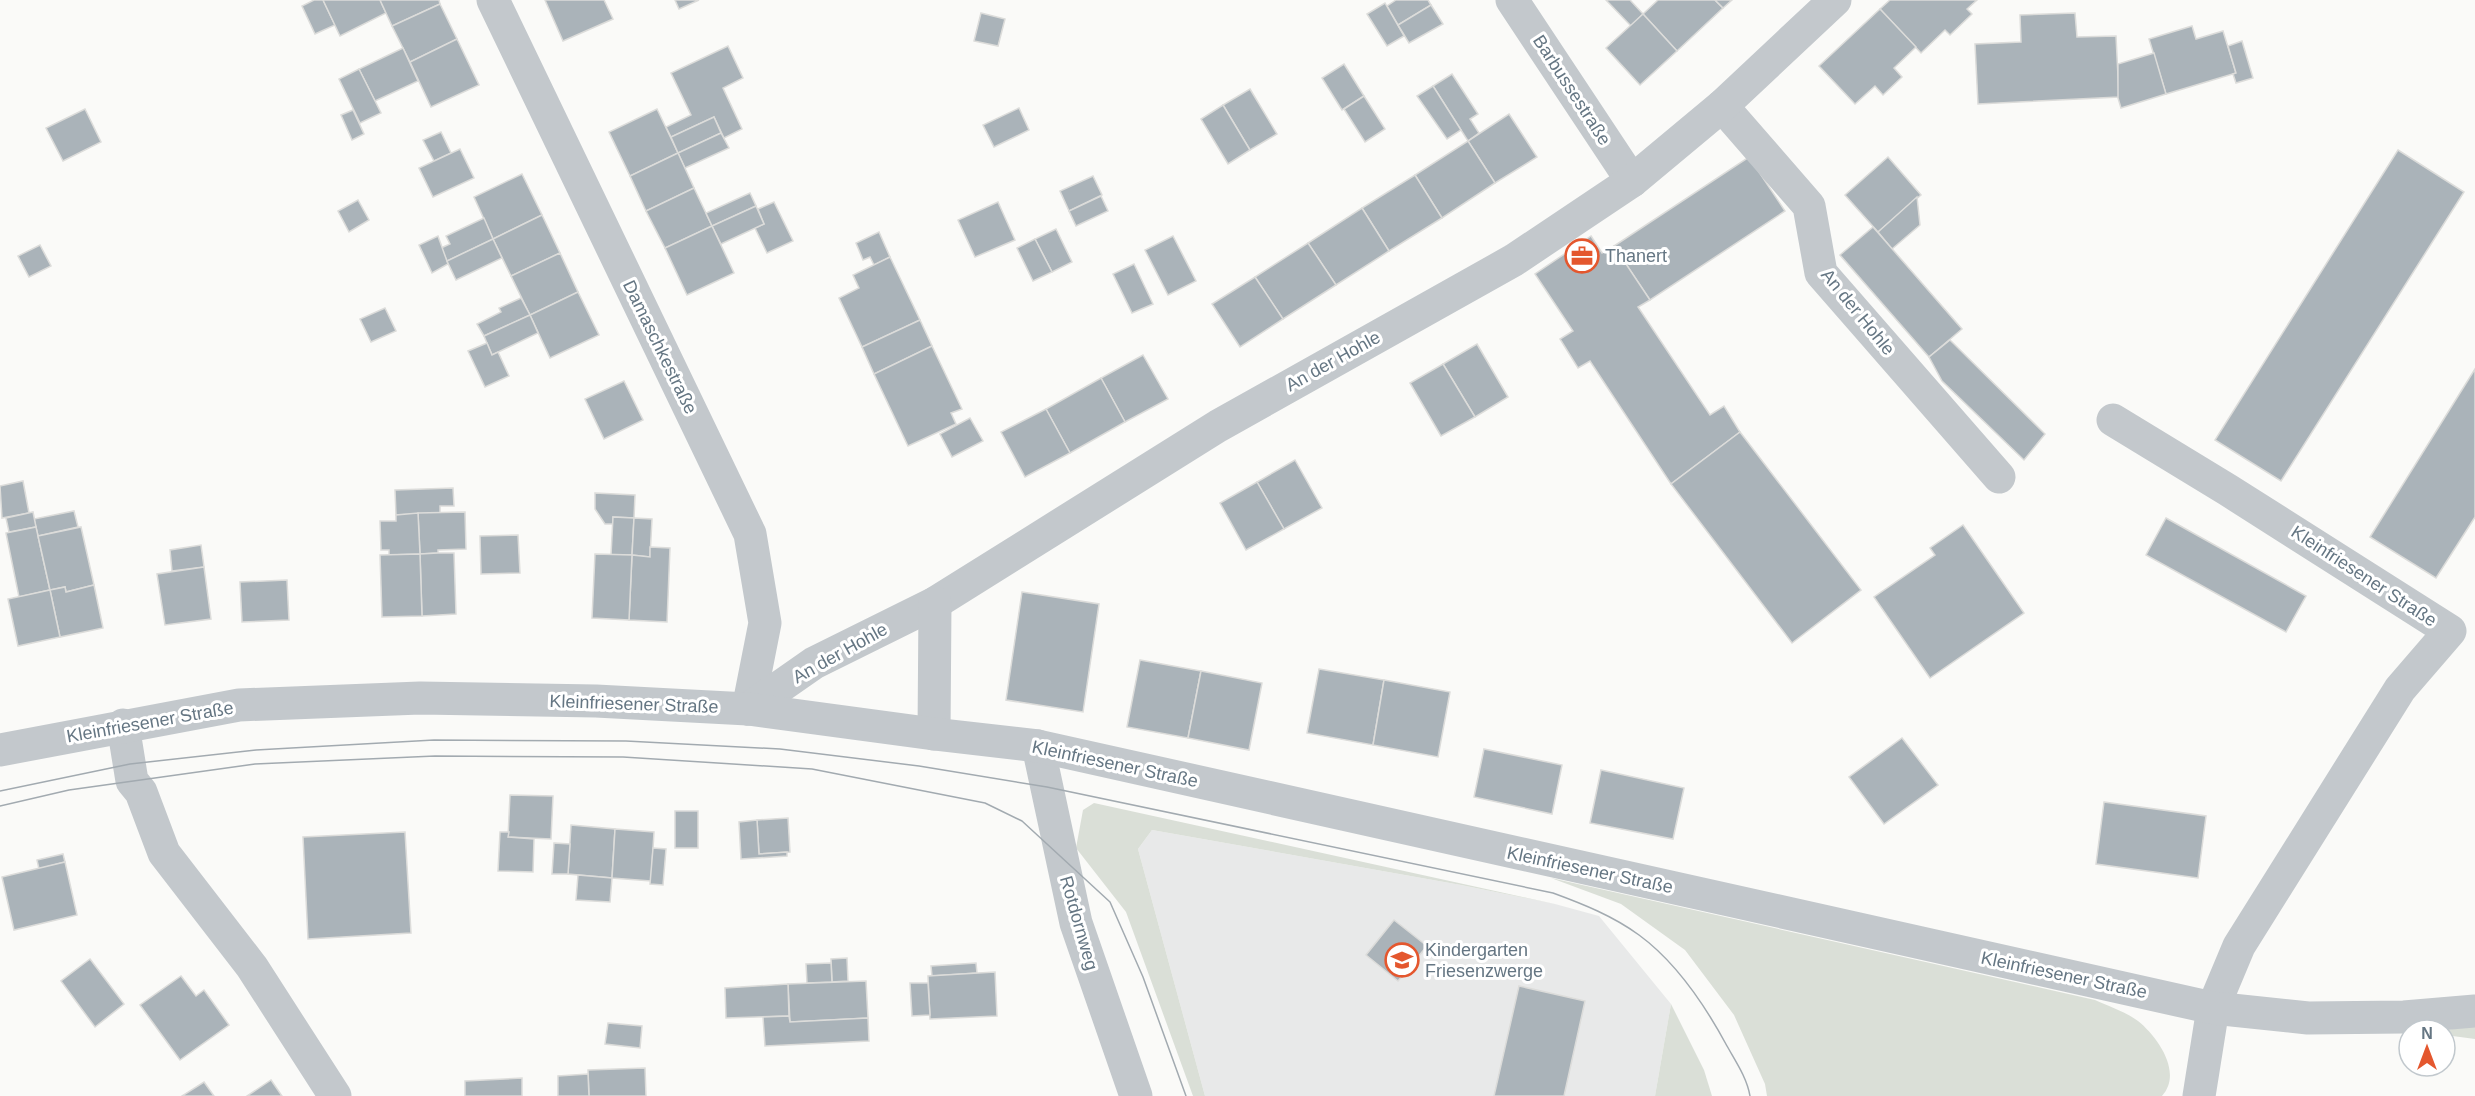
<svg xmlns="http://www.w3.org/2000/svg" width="2475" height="1096" viewBox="0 0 2475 1096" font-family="Helvetica,sans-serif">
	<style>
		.built { fill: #e8e9e9 }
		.green { fill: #dadfd7 }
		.building { fill: #aab3b9; stroke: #dcdcda; stroke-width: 1.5 }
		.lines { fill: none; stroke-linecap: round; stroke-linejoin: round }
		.minor { stroke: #c3c8cc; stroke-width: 33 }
		.tram { stroke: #a2aab0; stroke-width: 1.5 }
		.labels { text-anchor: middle; stroke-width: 6; stroke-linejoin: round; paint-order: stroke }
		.street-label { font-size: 18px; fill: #657683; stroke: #fff }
		.poi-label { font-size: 18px; fill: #657683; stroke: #fff; text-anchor: start }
	</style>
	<rect width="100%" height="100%" fill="#fafaf8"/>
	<path class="built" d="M1152 830 1461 885 1555 904 1599 916 1671 1004 1655 1096H1205L1138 849Z"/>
	<g class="green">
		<path d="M1094 803 1555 904 1461 885 1152 830 1138 849 1205 1096H1193L1126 912 1076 848 1083 810Z"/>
		<path d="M1551 878 2095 1000C2108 1006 2126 1012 2138 1021 2158 1037 2183 1073 2162 1096H1767L1765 1084 1734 1015 1685 950 1621 904Z"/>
		<path d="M1671 1004 1704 1070 1712 1096H1655Z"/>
		<path d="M2475 1026V1039L2445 1035V1030Z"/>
	</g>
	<g class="building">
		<path d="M314 0H323L335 25 315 34 302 6Z"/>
		<path d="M323 0H380L386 13 340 36Z"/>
		<path d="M380 0H439L440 4 392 26Z"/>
		<path d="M545 0H604L613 19 563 41Z"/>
		<path d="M675 0H699L679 9Z"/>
		<path d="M1396 0H1428L1431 5 1398 25 1387 6Z"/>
		<path d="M1606 0H1630L1643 14 1631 26Z"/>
		<path d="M1658 0H1715L1723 8 1677 51 1643 14Z"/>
		<path d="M1715 0H1732L1723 8Z"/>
		<path d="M1890 0H1977L1967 9 1972 14 1950 35 1945 30 1921 53 1880 9Z"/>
		<path d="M1385 3 1404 36 1387 46 1367 14Z"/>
		<path d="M440 4 457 39 410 62 392 26Z"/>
		<path d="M1431 5 1443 24 1409 43 1398 25Z"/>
		<path d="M1880 9 1916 47 1894 68 1902 77 1883 95 1875 86 1855 104 1819 66Z"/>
		<path d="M981 13 1005 19 998 46 974 41Z"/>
		<path d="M2075 13 2077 37 2116 36 2119 97 1978 104 1975 44 2021 42 2020 15Z"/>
		<path d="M1643 14 1677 51 1640 85 1606 48Z"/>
		<path d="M2192 26 2196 39 2223 31 2236 73 2166 94 2149 39Z"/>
		<path d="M457 39 479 85 431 107 410 62Z"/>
		<path d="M2242 41 2253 78 2236 83 2233 74 2236 73 2228 46Z"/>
		<path d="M728 46 743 78 723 88 742 129 724 138 714 117 671 137 666 127 691 115 671 73Z"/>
		<path d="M403 48 418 81 375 101 359 69Z"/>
		<path d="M2154 53 2166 94 2121 108 2118 98V64Z"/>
		<path d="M1344 64 1364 96 1342 110 1322 78Z"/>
		<path d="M359 69 381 113 360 123 339 79Z"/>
		<path d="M1452 74 1478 114 1470 119 1479 133 1468 141 1433 86Z"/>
		<path d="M1433 86 1461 130 1447 139 1417 96Z"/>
		<path d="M1250 89 1277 134 1250 150 1223 105Z"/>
		<path d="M1364 96 1385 129 1365 142 1344 109Z"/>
		<path d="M1223 105 1250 150 1228 164 1201 119Z"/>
		<path d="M1019 108 1029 130 994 147 983 125Z"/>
		<path d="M85 109 101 142 63 161 46 128Z"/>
		<path d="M657 109 678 153 630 176 609 132Z"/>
		<path d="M353 110 364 134 352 140 341 115Z"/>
		<path d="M1509 114 1537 157 1495 183 1468 141Z"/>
		<path d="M714 117 721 133 678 153 671 137Z"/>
		<path d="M441 132 451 153 434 161 423 140Z"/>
		<path d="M721 133 729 148 685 168 678 153Z"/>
		<path d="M1468 141 1495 183 1442 218 1415 175Z"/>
		<path d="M460 149 474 178 433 197 419 168Z"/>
		<path d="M2398 150 2464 192 2281 481 2215 440Z"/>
		<path d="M678 153 694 188 646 211 630 176Z"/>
		<path d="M1749 157 1785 211 1650 300 1614 246Z"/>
		<path d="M1888 157 1921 195 1878 232 1845 195Z"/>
		<path d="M522 174 542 215 493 239 474 197Z"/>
		<path d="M1415 175 1442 218 1389 251 1362 208Z"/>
		<path d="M1093 176 1102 195 1069 211 1060 191Z"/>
		<path d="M694 188 712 226 665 248 646 211Z"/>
		<path d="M750 193 756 206 712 226 706 213Z"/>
		<path d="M1101 196 1108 211 1076 226 1069 211Z"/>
		<path d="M1917 197 1920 225 1892 249 1878 232Z"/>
		<path d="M358 200 369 220 349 232 338 211Z"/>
		<path d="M774 202 793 241 767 253 755 228 764 224 758 209Z"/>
		<path d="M998 202 1015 240 975 257 958 220Z"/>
		<path d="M756 206 764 224 721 244 712 226Z"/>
		<path d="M1362 208 1389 251 1336 285 1308 243Z"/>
		<path d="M542 215 560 253 511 276 493 239Z"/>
		<path d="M484 218 493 239 447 261 441 248 450 244 446 236Z"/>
		<path d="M712 226 734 273 687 295 665 248Z"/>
		<path d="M1873 227 1962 329 1929 357 1840 255Z"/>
		<path d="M1056 229 1072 262 1052 272 1035 239Z"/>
		<path d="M879 232 890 257 874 265 870 257 863 260 856 243Z"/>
		<path d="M438 236 448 264 432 273 419 245Z"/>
		<path d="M1173 236 1196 281 1168 295 1145 250Z"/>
		<path d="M1591 236 1602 253 1614 246 1650 300 1638 307 1710 415 1724 406 1740 432 1671 484 1590 361 1578 368 1560 339 1573 331 1535 274Z"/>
		<path d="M493 239 502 258 456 280 447 261Z"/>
		<path d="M1035 239 1052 272 1033 281 1017 248Z"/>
		<path d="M1308 243 1336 285 1283 319 1255 277Z"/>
		<path d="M40 245 51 266 29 277 18 256Z"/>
		<path d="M560 253 578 292 530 315 511 276Z"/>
		<path d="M890 257 920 320 862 347 839 298 859 288 853 275Z"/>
		<path d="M1134 264 1153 304 1132 313 1113 274Z"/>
		<path d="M1255 277 1283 319 1240 347 1212 304Z"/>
		<path d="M578 292 599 335 550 358 530 315Z"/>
		<path d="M521 298 530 315 484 336 477 324 501 312 499 308Z"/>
		<path d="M385 308 396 331 371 342 360 319Z"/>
		<path d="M530 315 538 333 492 355 484 336Z"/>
		<path d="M920 320 932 346 874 374 862 347Z"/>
		<path d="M1950 340 2045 434 2024 460 1942 381 1929 357Z"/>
		<path d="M487 343 492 355 498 352 509 376 485 387 468 351Z"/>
		<path d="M1477 344 1508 397 1475 417 1443 364Z"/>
		<path d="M932 346 962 409 951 413 956 424 908 446 874 374Z"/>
		<path d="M1143 355 1168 399 1125 422 1101 378Z"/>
		<path d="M1443 364 1475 417 1441 436 1410 383Z"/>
		<path d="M2475 369V517L2436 578 2370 537Z"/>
		<path d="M1101 378 1125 422 1070 453 1046 409Z"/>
		<path d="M624 381 643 420 604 439 585 399Z"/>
		<path d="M1046 409 1070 453 1025 477 1001 432Z"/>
		<path d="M970 418 983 441 952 457 940 434Z"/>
		<path d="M1740 432 1861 590 1792 643 1671 484Z"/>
		<path d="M1295 460 1322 508 1284 529 1257 482Z"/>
		<path d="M23 481 29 513 2 518 0 486Z"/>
		<path d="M1257 482 1284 529 1246 550 1220 503Z"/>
		<path d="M453 488 454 506H440V513L396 515 395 490Z"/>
		<path d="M595 493 635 495 634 518 613 517V524H605L595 509Z"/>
		<path d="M74 511 78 527 38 536 34 519Z"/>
		<path d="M33 512 36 527 9 532 6 518Z"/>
		<path d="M465 512 466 549 438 550V553L420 554 418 513Z"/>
		<path d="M418 513 420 554 389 555V550H381L380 521H396V515Z"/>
		<path d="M613 517 634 518 632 555H611Z"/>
		<path d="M634 518 652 519 650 557 632 555Z"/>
		<path d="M2166 518 2306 596 2286 632 2146 555Z"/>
		<path d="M1963 525 2024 613 1930 678 1874 597 1935 555 1930 548Z"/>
		<path d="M36 527 50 590 19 597 6 533Z"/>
		<path d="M81 527 94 585 66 592 65 587 50 590 38 536Z"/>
		<path d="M518 535 520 573 481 574 480 536Z"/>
		<path d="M201 545 204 567 172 571 170 550Z"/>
		<path d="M650 547 670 548 667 622 629 620 632 555 650 557Z"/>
		<path d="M438 553H454L456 614 422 616 420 554Z"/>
		<path d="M420 554 422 616 382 617 380 555Z"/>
		<path d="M595 554 632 555 629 620 592 618Z"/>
		<path d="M204 567 211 619 165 625 157 574Z"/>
		<path d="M287 580 289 620 242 622 240 582Z"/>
		<path d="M94 585 103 628 60 637 50 590 65 587 66 592Z"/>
		<path d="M50 590 60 637 18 646 8 599Z"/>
		<path d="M1022 592 1099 604 1083 712 1006 700Z"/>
		<path d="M1140 660 1201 671 1188 738 1127 727Z"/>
		<path d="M1319 669 1384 680 1373 745 1307 733Z"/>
		<path d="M1201 671 1262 683 1249 750 1188 738Z"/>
		<path d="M1384 680 1450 692 1438 757 1373 745Z"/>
		<path d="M1902 738 1938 785 1884 824 1849 777Z"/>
		<path d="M1484 749 1562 765 1552 814 1474 797Z"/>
		<path d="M1601 770 1684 788 1673 839 1590 823Z"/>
		<path d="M510 795 553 796 551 839 508 837Z"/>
		<path d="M2104 802 2206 816 2198 878 2096 864Z"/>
		<rect x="675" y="811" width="23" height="37"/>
		<path d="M788 818 790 852 759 854 757 820Z"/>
		<path d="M757 820 759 854 787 852V856L741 859 739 822Z"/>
		<path d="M571 825 615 829 612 878 568 874Z"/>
		<path d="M615 829 654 832 651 881 612 878Z"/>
		<path d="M405 832 411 933 308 939 303 837Z"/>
		<path d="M500 832H509L508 837 534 839 533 872 498 871Z"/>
		<path d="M554 843 570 844 568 874H552Z"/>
		<path d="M653 848 666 849 663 885 650 884Z"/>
		<path d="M63 854 65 862 39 869 37 860Z"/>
		<path d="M65 862 77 915 14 930 2 877Z"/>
		<path d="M578 875 612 878 610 902 576 900Z"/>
		<path d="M1394 920 1427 946 1398 981 1366 955Z"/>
		<path d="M847 958 848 981 832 982 831 959Z"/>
		<path d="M90 959 124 1004 95 1027 61 981Z"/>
		<path d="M831 963 832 982 807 983 806 964Z"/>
		<path d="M976 963 977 973 932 976 931 966Z"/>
		<path d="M995 972 997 1016 930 1019 928 976Z"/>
		<path d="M181 976 196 996 204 990 229 1025 180 1060 140 1005Z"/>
		<path d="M866 981 868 1018 790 1022 788 984Z"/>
		<path d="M910 983H928L930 1015 912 1016Z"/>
		<path d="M788 984 789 1016 726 1018 725 988Z"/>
		<path d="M1519 986 1585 1001 1564 1096H1494Z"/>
		<path d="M789 1016 790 1022 868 1018 869 1041 765 1046 763 1017Z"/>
		<path d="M608 1023 642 1026 640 1048 605 1044Z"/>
		<path d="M645 1068 646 1096H589L588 1070Z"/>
		<path d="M588 1074 589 1096H558V1076Z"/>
		<path d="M522 1078V1096H465V1081Z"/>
		<path d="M271 1080 282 1096H247Z"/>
		<path d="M204 1082 214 1096H182Z"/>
	</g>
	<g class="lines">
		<g class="minor">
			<path d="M493 0 750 534 765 623 748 709"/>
			<path d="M1512 0 1632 181"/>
			<path d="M1722 106 1809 206 1821 273 1999 477"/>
			<path d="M2113 420 2228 490 2450 631 2400 689 2239 946 2213 1008 2199 1096"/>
			<path d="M748 709 814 663 935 603 1218 426 1514 260 1632 181 1722 106 1835 0"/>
			<path d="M123 725 132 781 141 792 164 853 252 967 335 1096"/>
			<path d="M934 734 935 603"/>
			<path d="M1038 746 1076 923 1136 1096"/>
			<path d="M0 750 239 705 420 698 596 701 748 709 934 734 1038 746 2213 1008 2308 1018 2404 1017 2475 1011"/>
		</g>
		<g class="tram">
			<path d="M0 791 130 764 256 750 434 740 626 741 780 749 919 766 1047 787 1553 893C1583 904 1613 916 1639 935 1676 962 1706 1007 1727 1046 1736 1062 1747 1078 1750 1096"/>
			<path d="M0 806 69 790 255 764 435 756 623 757 812 769 985 803 1022 821 1110 902 1143 977 1186 1096"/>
		</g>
	</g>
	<defs>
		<g id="office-ring" transform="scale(1.725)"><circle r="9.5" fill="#fff" stroke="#e4572e" stroke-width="1.5"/><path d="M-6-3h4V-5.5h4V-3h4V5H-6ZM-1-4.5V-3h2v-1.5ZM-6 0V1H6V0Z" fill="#e4572e"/></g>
		<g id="school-ring" transform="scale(1.725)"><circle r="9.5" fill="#fff" stroke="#e4572e" stroke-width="1.5"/><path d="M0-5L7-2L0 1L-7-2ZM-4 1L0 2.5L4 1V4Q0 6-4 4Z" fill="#e4572e"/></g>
	</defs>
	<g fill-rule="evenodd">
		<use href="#office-ring" x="1582" y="256"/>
		<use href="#school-ring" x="1402" y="960"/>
	</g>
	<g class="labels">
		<g class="street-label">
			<text transform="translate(1572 90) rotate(57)" y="6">Barbussestraße</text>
			<text transform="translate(1858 312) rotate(51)" y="6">An der Hohle</text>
			<text transform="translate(660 347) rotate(64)" y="6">Damaschkestraße</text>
			<text transform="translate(1333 361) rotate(-29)" y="6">An der Hohle</text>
			<text transform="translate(2364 576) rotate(33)" y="6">Kleinfriesener Straße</text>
			<text transform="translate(840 653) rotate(-29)" y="6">An der Hohle</text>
			<text transform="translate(634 704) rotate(2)" y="6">Kleinfriesener Straße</text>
			<text transform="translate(150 722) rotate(-10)" y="6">Kleinfriesener Straße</text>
			<text transform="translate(1115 764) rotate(12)" y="6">Kleinfriesener Straße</text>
			<text transform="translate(1590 870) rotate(12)" y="6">Kleinfriesener Straße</text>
			<text transform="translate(1079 923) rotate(74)" y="6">Rotdornweg</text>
			<text transform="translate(2064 975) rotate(12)" y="6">Kleinfriesener Straße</text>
		</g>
		<g class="poi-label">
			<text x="1605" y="262">Thanert</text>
			<text x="1425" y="956">Kindergarten<tspan x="1425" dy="21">Friesenzwerge</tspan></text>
		</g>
	</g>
	<g transform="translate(2427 1048)"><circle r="28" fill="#ffffff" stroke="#c1c8cd" stroke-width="1.5"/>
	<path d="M0-4.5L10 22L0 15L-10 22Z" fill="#e4572e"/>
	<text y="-9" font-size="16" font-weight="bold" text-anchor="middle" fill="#657683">N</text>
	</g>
</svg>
